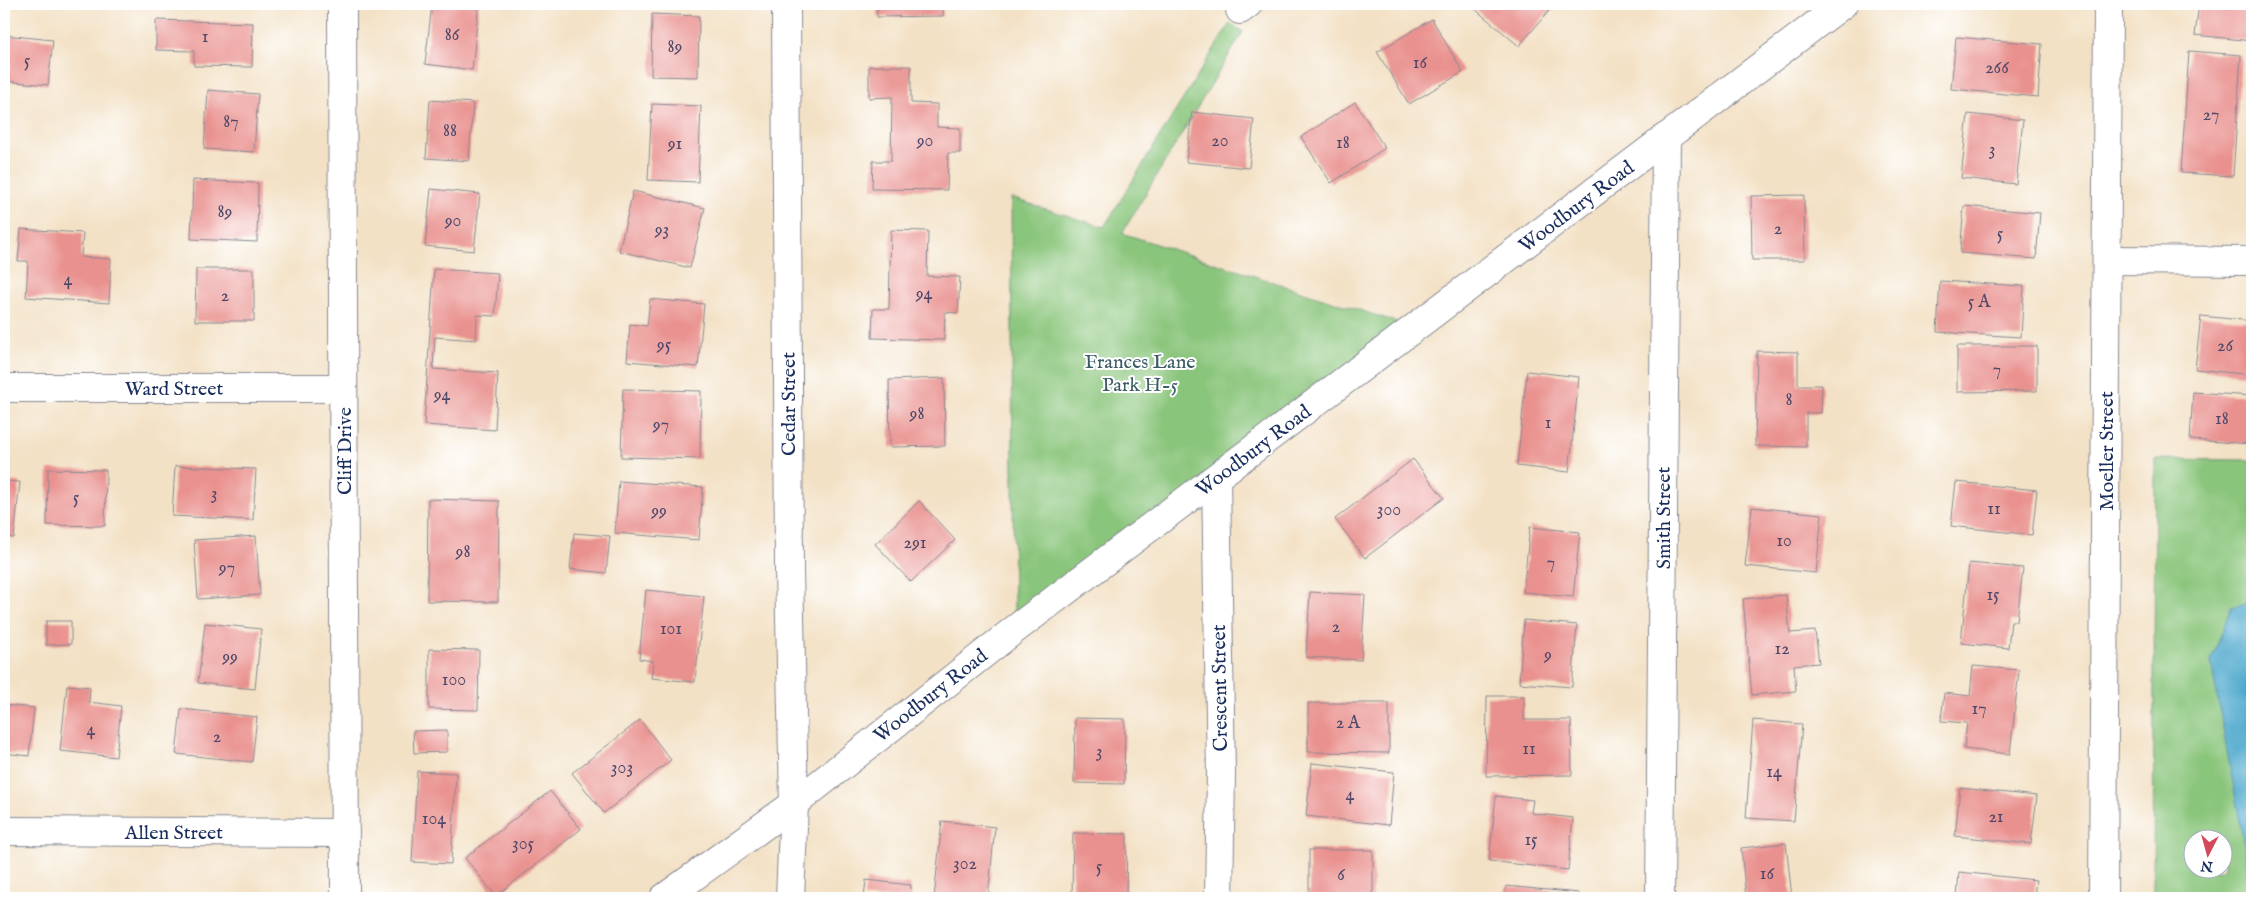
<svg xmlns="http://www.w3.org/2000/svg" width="2256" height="902" viewBox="0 0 2256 902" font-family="'IM FELL English',serif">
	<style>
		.green { fill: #89c57a; stroke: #527a6c; fill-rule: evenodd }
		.water { fill: #51aace; stroke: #366c96 }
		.building { fill: #e9918e }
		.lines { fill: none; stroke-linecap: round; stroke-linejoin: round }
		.minor-casing { stroke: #878892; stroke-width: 30 }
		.secondary-casing { stroke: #878892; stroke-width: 30 }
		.minor { stroke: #fff; stroke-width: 28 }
		.secondary { stroke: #fff; stroke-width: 28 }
		.labels { text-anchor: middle; stroke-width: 4; stroke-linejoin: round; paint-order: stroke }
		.number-label { font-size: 18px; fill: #4e486a }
		.street-label { font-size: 20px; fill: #1b2f5e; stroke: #fff }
		.park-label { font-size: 20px; fill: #3c5c66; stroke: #fff }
	</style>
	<rect width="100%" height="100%" fill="#fff"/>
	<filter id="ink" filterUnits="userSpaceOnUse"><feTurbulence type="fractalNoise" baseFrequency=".02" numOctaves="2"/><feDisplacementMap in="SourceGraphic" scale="10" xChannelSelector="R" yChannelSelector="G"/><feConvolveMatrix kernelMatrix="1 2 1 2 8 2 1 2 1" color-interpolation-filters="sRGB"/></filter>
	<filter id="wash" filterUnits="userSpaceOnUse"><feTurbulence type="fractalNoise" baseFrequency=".0096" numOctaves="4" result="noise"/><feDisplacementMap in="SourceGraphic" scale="20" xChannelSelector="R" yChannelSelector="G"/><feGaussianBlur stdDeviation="1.12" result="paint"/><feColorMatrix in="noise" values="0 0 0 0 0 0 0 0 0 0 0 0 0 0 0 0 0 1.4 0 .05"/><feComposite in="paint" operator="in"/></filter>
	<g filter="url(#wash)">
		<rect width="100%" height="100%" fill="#f3e1c5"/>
		<g class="green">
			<path d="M1230 23 1243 32 1122 233 1415 328 1014 630 1011 198 1104 227Z"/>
			<path d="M2155 459 2252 460V898H2153ZM2194 840H2224V870H2194Z"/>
		</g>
		<path class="water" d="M2252 602V889L2211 662 2231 607Z"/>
		<g id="blocks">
			<g class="building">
				<path d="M432 4H479L472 70 425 64Z"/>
				<path d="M877 4H943V16L877 17Z"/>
				<path d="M1469 4H1555L1519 46Z"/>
				<path d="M2199 4H2252V41L2195 35Z"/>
				<path d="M652 14 699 16 698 77 651 76Z"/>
				<path d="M1432 19 1463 72 1409 104 1377 52Z"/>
				<path d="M156 20 253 23 252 67 194 66V51L156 50Z"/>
				<path d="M4 35 53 40 48 85 4 81Z"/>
				<path d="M1956 37 2042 44 2038 97 1951 89Z"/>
				<path d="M2189 51 2241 55 2233 176 2181 173Z"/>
				<path d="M869 66H911V103L937 104V127L960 128V153H948L947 190 872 189 873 161H891L892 97 869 98Z"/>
				<path d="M208 90 258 94 254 152 204 149Z"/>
				<path d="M430 100 473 103 469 161 426 158Z"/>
				<path d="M1355 102 1385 148 1331 183 1301 137Z"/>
				<path d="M652 104 701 106 698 182 648 180Z"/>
				<path d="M1192 112 1254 119 1249 168 1186 162Z"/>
				<path d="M1968 114 2023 120 2016 184 1961 178Z"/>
				<path d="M193 180 258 183 257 242 191 239Z"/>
				<path d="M431 189 480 194 474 251 425 246Z"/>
				<path d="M633 191 705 208 690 268 619 251Z"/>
				<path d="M1804 195 1805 260H1752L1751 196Z"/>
				<path d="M1964 206 2040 213 2036 259 1960 253Z"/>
				<path d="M21 229 83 233 81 257 111 259 109 303 26 297 28 261H18Z"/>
				<path d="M891 230 928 231 927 276 960 277 958 313 945 312 944 340 872 338 873 309H889Z"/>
				<path d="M196 269H254V321H195Z"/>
				<path d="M434 269 498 273 495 316 477 315 476 340 435 337 433 369 498 373 495 430 424 425Z"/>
				<path d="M1940 281 2024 286 2021 337 1937 332Z"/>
				<path d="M650 299 704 304 698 367 627 361 630 324 647 326Z"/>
				<path d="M2201 316 2252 321V375L2195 369Z"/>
				<path d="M1957 346H2037V391L1957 392Z"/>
				<path d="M1757 351 1798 352V385H1822L1821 413H1806V447L1755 446Z"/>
				<path d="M1527 371 1579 377 1569 472 1517 466Z"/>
				<path d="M944 378 945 446 890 447 889 380Z"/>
				<path d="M623 389 701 391 700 459 621 457Z"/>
				<path d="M2193 392 2252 396V444L2190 440Z"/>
				<path d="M1413 459 1444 498 1365 558 1335 519Z"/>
				<path d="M175 466 256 469 253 520 172 516Z"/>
				<path d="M48 469 106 470 105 526 47 525Z"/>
				<path d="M4 481 20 482 14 538 4 537Z"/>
				<path d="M619 481 703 487 699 540 615 533Z"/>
				<path d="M1956 482 2037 490 2032 535 1951 526Z"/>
				<path d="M428 499 499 501 498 602 427 601Z"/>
				<path d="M919 501 955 540 911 582 875 544Z"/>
				<path d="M1752 507 1822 514 1816 573 1745 566Z"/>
				<path d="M1530 527 1580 532 1573 597 1523 592Z"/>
				<path d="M574 533 610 536 606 573 570 569Z"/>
				<path d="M256 536 260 595 198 599 194 540Z"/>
				<path d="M1969 563 2023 568 2017 621H2011L2008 648 1961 643Z"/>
				<path d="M646 590 704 596 695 682 651 678 653 661 639 659Z"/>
				<path d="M1310 592 1365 595 1361 660 1306 657Z"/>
				<path d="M1786 595 1790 633 1815 631 1819 663 1794 665 1796 691 1752 695 1743 599Z"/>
				<path d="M1524 620 1577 625 1572 687 1519 683Z"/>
				<path d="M46 621H71V644L46 645Z"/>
				<path d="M205 623 261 629 255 689 198 683Z"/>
				<path d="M429 649 479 650 478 710 429 709Z"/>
				<path d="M1973 666 2019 670 2010 754 1964 749 1967 723 1941 721 1944 693 1970 696Z"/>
				<path d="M67 685 90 687 89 702 121 706 116 757 60 751Z"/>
				<path d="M1487 696H1524V720H1571L1572 775 1486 776Z"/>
				<path d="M1308 703H1389V753L1308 752Z"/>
				<path d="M4 705 34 708 29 756 4 753Z"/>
				<path d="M181 709 257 717 252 762 176 754Z"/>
				<path d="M1075 718 1125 719 1124 784 1074 783Z"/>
				<path d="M640 720 671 760 604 813 572 773Z"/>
				<path d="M1753 720 1802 724 1794 821 1746 818Z"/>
				<path d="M447 730V752L414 753 413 731Z"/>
				<path d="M1312 763 1394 772 1389 825 1306 816Z"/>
				<path d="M417 771 456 773 451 864 412 862Z"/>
				<path d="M1960 788 2037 796 2031 844 1955 836Z"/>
				<path d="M550 791 581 829 496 896 465 858Z"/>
				<path d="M1496 796 1533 800 1531 813 1573 818 1568 870 1489 861Z"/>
				<path d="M942 821 995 827 988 898H934Z"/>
				<path d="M1073 833 1127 834 1126 898H1072Z"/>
				<path d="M1786 843 1792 898H1746L1741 848Z"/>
				<rect x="1309" y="850" width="64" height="48"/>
				<path d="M1959 872 2036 880 2034 898H1957Z"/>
				<path d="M866 880 911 885 910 898H864Z"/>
				<path d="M1506 886 1579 893 1578 898H1505Z"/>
			</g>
		</g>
	</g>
	<g filter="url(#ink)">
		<use href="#blocks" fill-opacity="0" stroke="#878892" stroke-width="1"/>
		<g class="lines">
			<g class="minor-casing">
				<g id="minor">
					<path d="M342 4 345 898"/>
					<path d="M786 4 789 570 794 804 790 898"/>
					<path d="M1240 10 1248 4"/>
					<path d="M2107 260 2252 261"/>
					<path d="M4 388H343"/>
					<path d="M1216 478 1221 775 1219 898"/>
					<path d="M4 831 345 833"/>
					<path d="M1660 898 1666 137"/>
					<path d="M2103 898 2108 4"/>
				</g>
			</g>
			<g class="secondary-casing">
				<path id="secondary" d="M664 898 794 804 1014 630 1843 4"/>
			</g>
			<use href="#minor" class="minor"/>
			<use href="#secondary" class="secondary"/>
		</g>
	</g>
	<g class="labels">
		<g class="number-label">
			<text x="452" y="40">86</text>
			<text x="205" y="42">1</text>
			<text x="675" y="52">89</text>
			<text x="27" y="66">5</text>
			<text x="1420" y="68">16</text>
			<text x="1997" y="73">266</text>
			<text x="2211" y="120">27</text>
			<text x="231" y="127">87</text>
			<text x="450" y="136">88</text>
			<text x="925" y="146">90</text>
			<text x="1220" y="146">20</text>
			<text x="1343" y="148">18</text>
			<text x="675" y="149">91</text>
			<text x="1992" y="155">3</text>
			<text x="225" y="217">89</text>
			<text x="453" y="226">90</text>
			<text x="1778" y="234">2</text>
			<text x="662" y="235">93</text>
			<text x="2000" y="239">5</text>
			<text x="68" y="285">4</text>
			<text x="924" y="299">94</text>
			<text x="225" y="301">2</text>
			<text x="1979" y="307">5 A</text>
			<text x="664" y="350">95</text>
			<text x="2225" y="351">26</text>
			<text x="1997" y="375">7</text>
			<text x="442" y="400">94</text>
			<text x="1789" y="405">8</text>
			<text x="917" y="419">98</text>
			<text x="2222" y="424">18</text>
			<text x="1548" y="428">1</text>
			<text x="661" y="430">97</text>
			<text x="214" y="499">3</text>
			<text x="76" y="503">5</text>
			<text x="1994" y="514">11</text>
			<text x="1389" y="515">300</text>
			<text x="659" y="516">99</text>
			<text x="1784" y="546">10</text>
			<text x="915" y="548">291</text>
			<text x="463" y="557">98</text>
			<text x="1551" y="568">7</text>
			<text x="227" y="573">97</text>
			<text x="1993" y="600">15</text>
			<text x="1336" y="632">2</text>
			<text x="671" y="634">101</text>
			<text x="1782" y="654">12</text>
			<text x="1548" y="660">9</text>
			<text x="230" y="662">99</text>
			<text x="454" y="685">100</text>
			<text x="1979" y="714">17</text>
			<text x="1348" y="728">2 A</text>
			<text x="91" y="735">4</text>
			<text x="217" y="742">2</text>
			<text x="1529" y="754">11</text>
			<text x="1099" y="757">3</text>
			<text x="622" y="773">303</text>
			<text x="1774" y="777">14</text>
			<text x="1350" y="800">4</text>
			<text x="1996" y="822">21</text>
			<text x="434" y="824">104</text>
			<text x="1531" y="845">15</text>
			<text x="523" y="849">305</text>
			<text x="965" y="869">302</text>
			<text x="1099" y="872">5</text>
			<text x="1767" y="879">16</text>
			<text x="1341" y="880">6</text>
		</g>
		<g class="street-label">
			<text transform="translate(1576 206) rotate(-37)" y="7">Woodbury Road</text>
			<text x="174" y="395">Ward Street</text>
			<text transform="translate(788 404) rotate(-90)" y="7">Cedar Street</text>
			<text transform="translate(1253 450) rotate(-37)" y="7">Woodbury Road</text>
			<text transform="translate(344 451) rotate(-90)" y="7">Cliff Drive</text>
			<text transform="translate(2106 451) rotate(-90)" y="7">Moeller Street</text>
			<text transform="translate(1663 518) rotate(-90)" y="7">Smith Street</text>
			<text transform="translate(1219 688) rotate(-91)" y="7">Crescent Street</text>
			<text transform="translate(930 695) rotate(-38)" y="7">Woodbury Road</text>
			<text x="174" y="839">Allen Street</text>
		</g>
		<g class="park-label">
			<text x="1140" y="368">Frances Lane<tspan x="1140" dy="23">Park H-5</tspan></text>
		</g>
	</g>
	<rect width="2256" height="902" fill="none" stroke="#fff" stroke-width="20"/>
	<g transform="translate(2208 854) rotate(186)"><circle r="24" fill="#ffffff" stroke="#a4acbf"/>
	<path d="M0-4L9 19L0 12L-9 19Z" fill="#d1495b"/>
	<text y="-8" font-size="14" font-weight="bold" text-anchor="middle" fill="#1b2f5e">N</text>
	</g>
</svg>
